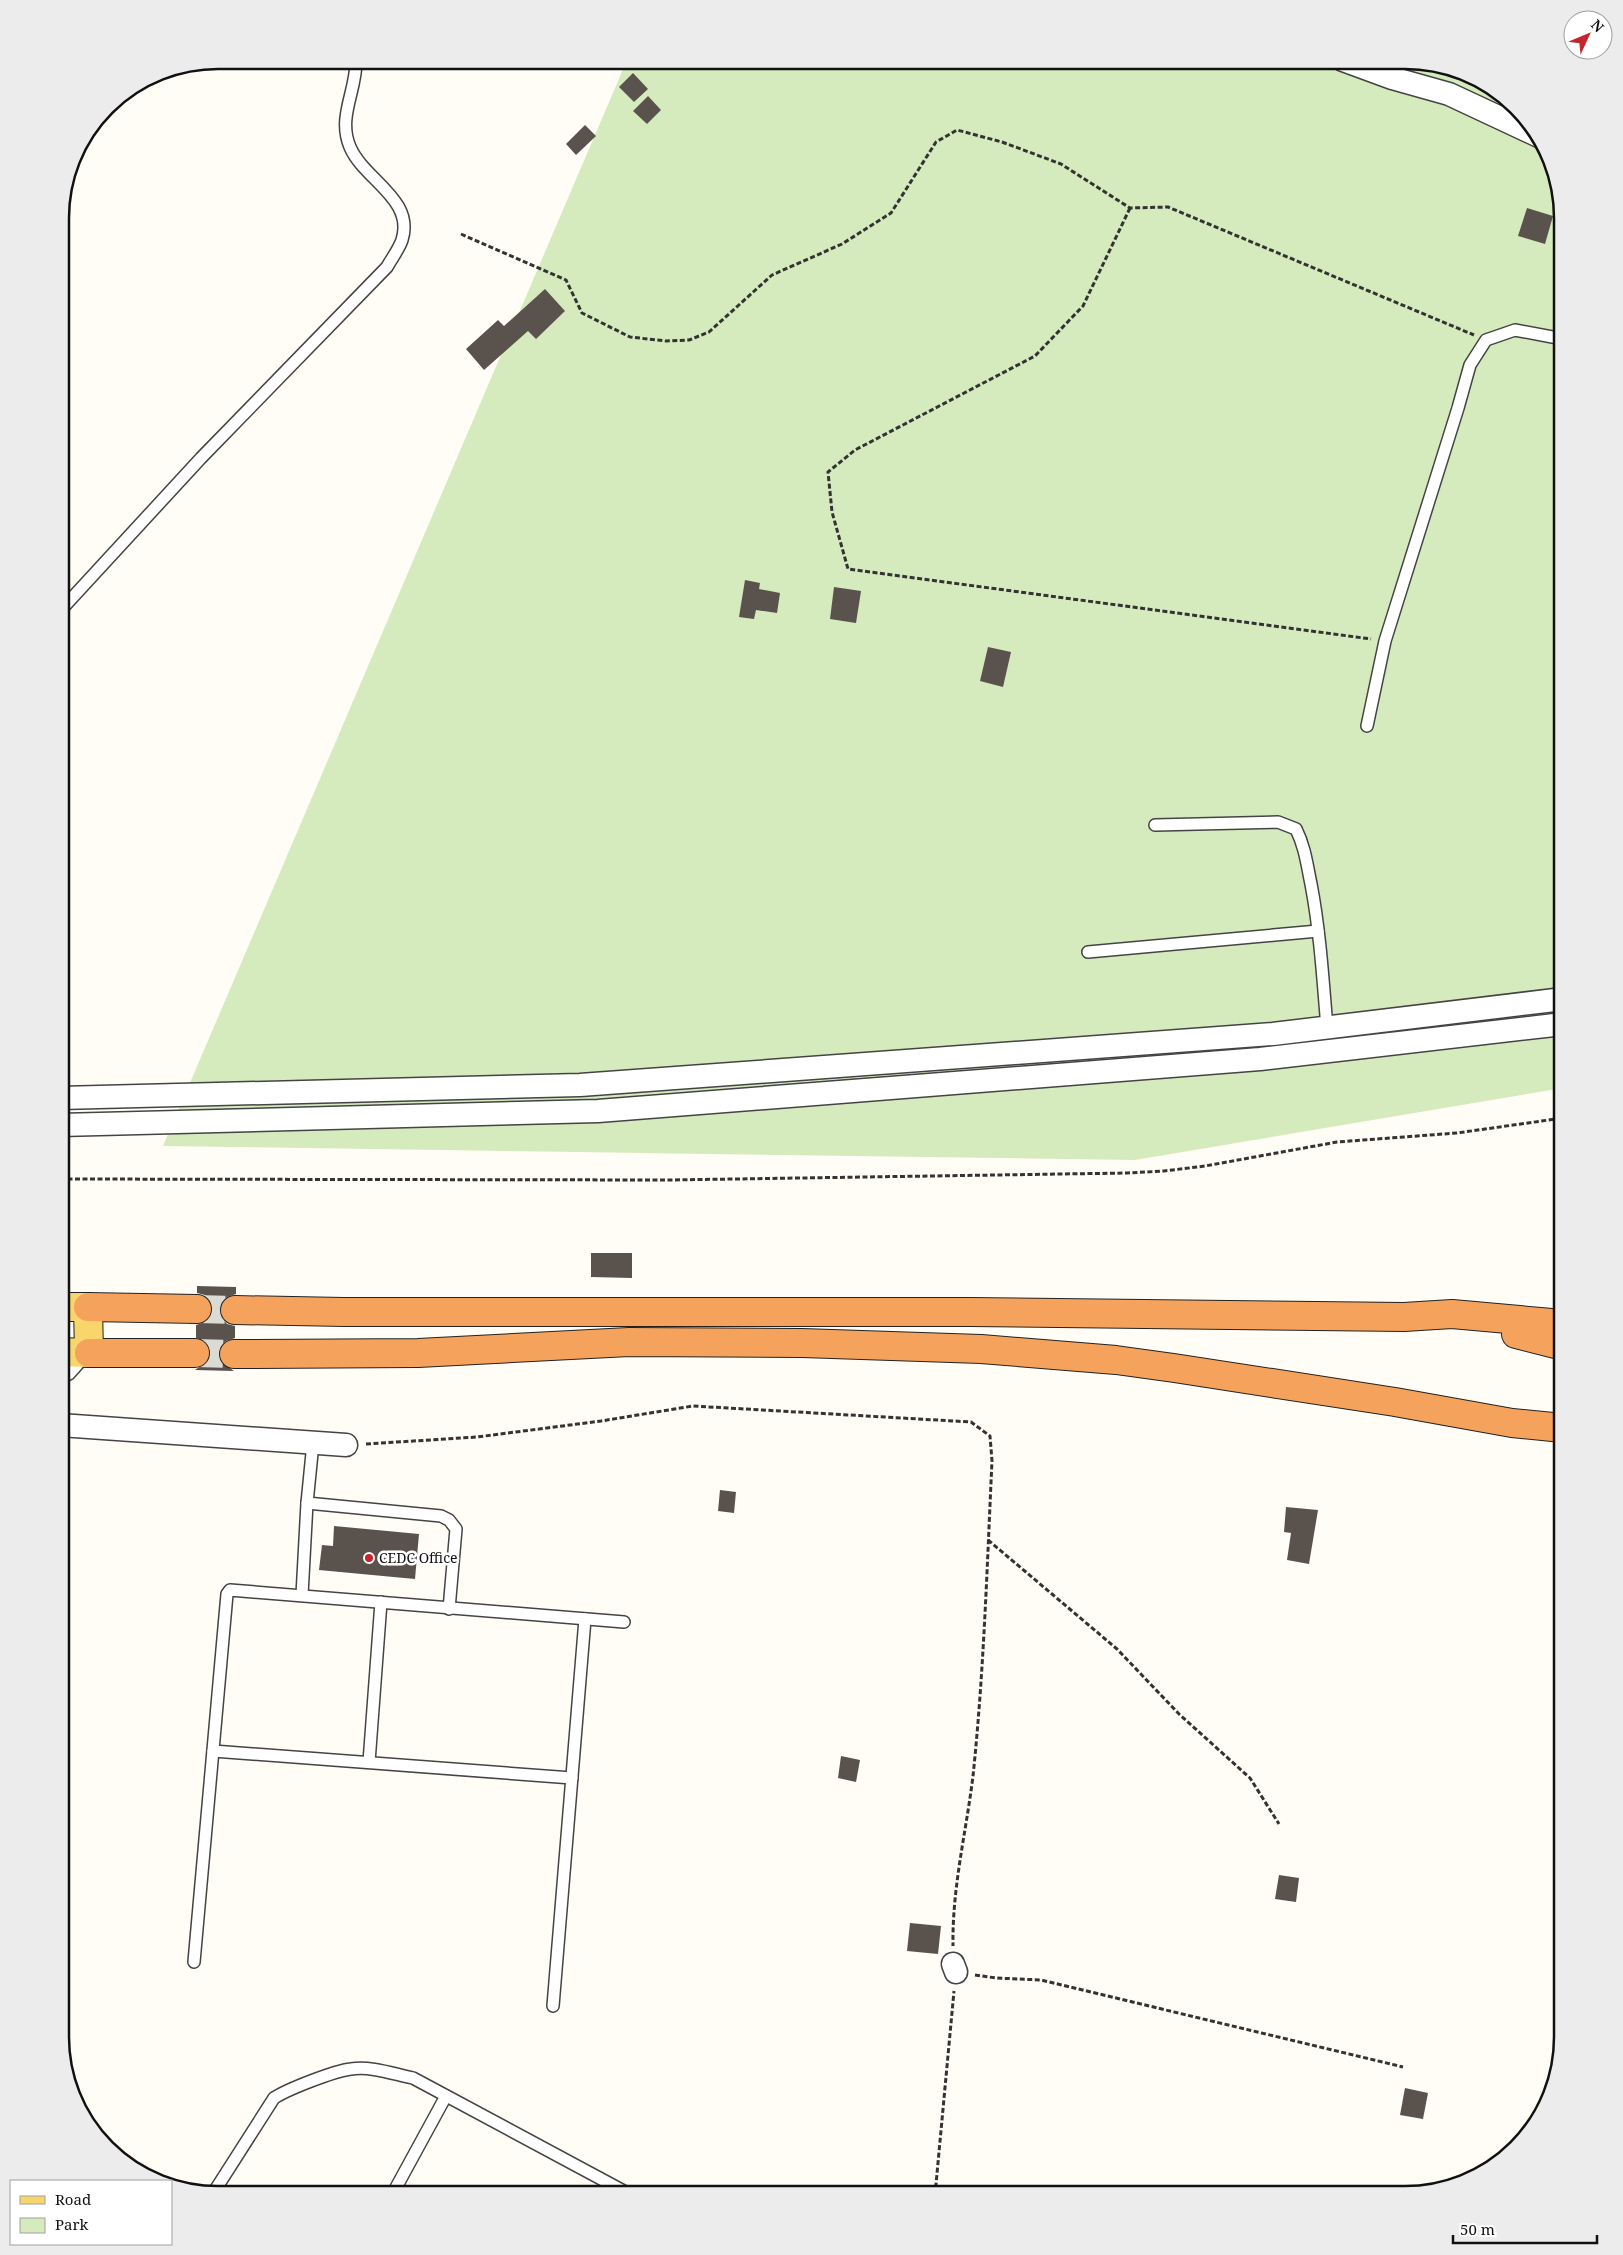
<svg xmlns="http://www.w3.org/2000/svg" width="1623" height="2255" viewBox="0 0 1623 2255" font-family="'Noto Serif',serif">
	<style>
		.green { fill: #d5ebbd }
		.building { fill: #5a524d }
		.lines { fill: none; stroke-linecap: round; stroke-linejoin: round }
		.highway-tunnel { stroke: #dbdad3; stroke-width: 28; stroke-dasharray: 28 14; stroke-linecap: butt }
		.lane-casing { stroke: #444; stroke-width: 14 }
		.street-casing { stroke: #444; stroke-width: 25 }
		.primary-casing { stroke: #222; stroke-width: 30 }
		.highway-casing { stroke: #222; stroke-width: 30 }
		.path { stroke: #333; stroke-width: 3; stroke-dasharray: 5 2.5; stroke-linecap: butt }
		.lane { stroke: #fff; stroke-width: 11 }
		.street { stroke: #fff; stroke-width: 22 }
		.primary { stroke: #f9d66b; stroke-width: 28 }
		.highway { stroke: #f5a25d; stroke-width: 28 }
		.poi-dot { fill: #c4262e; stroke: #fff; stroke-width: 2 }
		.labels { text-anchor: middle; stroke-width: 5; stroke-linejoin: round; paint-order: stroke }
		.poi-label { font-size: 14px; fill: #111; stroke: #fff; text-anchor: start }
		.rim { fill: none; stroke: #111; stroke-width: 2.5 }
	</style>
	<rect width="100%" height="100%" fill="#fffdf5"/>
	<path class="green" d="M627 60H1416L1485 81 1542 138 1563 217V1088L1135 1160 163 1146Z"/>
	<g class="building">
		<path d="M633 73 648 89 634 102 619 87Z"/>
		<path d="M648 96 661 110 647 124 633 111Z"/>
		<path d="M585 125 596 136 576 155 566 144Z"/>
		<path d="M1527 208 1553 216 1545 244 1518 236Z"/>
		<path d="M545 289 565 311 536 339 528 331 484 370 466 349 498 320 504 326Z"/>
		<path d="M745 580 760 583 759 589 780 593 777 613 756 610 754 619 739 617Z"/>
		<path d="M834 587 861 591 856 623 830 619Z"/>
		<path d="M988 647 1011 652 1003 687 980 681Z"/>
		<path d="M591 1253H632V1278L591 1277Z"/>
		<path d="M197 1286 236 1287V1294L227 1297 221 1302 219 1309 222 1318 227 1324 235 1326V1338L226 1341 220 1347 218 1354 221 1362 234 1371 195 1370 208 1361 211 1353 208 1345 203 1340 196 1338V1325L205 1322 211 1317 213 1310 210 1301 205 1295 197 1293Z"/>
		<path d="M720 1490 736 1492 734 1513 718 1511Z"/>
		<path d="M1286 1507 1318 1510 1309 1564 1287 1560 1291 1533 1284 1532Z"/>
		<path d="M334 1526 419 1534 415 1579 319 1570 322 1545 333 1546Z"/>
		<path d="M841 1756 860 1760 856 1782 838 1778Z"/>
		<path d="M1279 1875 1299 1878 1296 1902 1275 1899Z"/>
		<path d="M910 1923 941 1926 938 1954 907 1951Z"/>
		<path d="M1405 2088 1428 2093 1423 2119 1400 2115Z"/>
	</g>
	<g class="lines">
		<g class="highway-tunnel">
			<path d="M197 1309 235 1310"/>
			<path d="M195 1353 234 1354"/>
		</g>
		<g class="lane-casing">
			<g id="lane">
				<path d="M60 611 201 458 387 267C392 258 399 249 402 240 415 199 364 180 350 147 337 117 357 90 356 60"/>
				<path d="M1367 726 1385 641 1458 408 1470 365 1486 340 1515 330 1563 339"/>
				<path d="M1155 825 1278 822 1296 829C1305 847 1307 865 1311 884 1320 931 1323 980 1327 1028"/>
				<path d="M1088 952 1318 931"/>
				<path d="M60 1379 69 1374 86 1355"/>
				<path d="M307 1503 441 1516 449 1520 456 1529 449 1609"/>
				<path d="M302 1595 307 1503 313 1443"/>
				<path d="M213 1751 572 1778"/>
				<path d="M369 1762 381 1602"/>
				<path d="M194 1962 227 1594 230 1590 624 1622"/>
				<path d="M553 2006 585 1619"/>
				<path d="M212 2195 274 2098C288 2089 334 2071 351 2069 372 2066 393 2074 413 2078L631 2195"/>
				<path d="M392 2195 446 2096"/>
			</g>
		</g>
		<g class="street-casing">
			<g id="street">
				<path d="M1343 60 1392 78 1449 94 1541 137"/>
				<path d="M60 1098 580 1085 1273 1034 1563 999"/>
				<path d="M60 1125 598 1111 1260 1059 1563 1024"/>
				<path d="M60 1425 346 1445"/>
				<path d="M953 1964 956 1972"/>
			</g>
		</g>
		<g class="primary-casing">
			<path id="primary" d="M60 1352 89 1353 88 1307H60"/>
		</g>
		<g class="highway-casing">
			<g id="highway">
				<path d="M88 1307 197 1309"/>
				<path d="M235 1310 344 1312H970L1404 1317 1452 1314 1563 1324"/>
				<path d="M1516 1334 1563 1346"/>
				<path d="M89 1353H195"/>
				<path d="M234 1354 418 1353 629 1342 802 1343 981 1349 1116 1360 1174 1368 1395 1402 1512 1423 1563 1428"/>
			</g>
		</g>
		<g class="path">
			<path d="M1130 208 1083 306 1035 356 855 450 828 472 832 512 848 569 1371 639"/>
			<path d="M461 234 566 280 582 313 630 337 666 341 689 340 709 332 772 275 842 244 891 213 936 142 957 130 1002 142 1061 164 1130 208 1168 207 1474 335"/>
			<path d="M60 1179 669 1180 1127 1173 1164 1171 1205 1166 1337 1142 1457 1133 1563 1118"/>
			<path d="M366 1444 477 1437 601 1421 693 1406 971 1422 990 1436 992 1461C987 1566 984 1671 973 1776 966 1833 952 1888 953 1946"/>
			<path d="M988 1540 1117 1649 1179 1714 1250 1778 1279 1824"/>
			<path d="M975 1975 996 1978 1041 1980 1403 2067"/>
			<path d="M935 2195 954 1991"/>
		</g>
		<use href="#lane" class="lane"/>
		<use href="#street" class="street"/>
		<use href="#primary" class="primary"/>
		<use href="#highway" class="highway"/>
	</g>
	<circle class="poi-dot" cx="369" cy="1558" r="5"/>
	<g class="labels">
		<g class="poi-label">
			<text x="379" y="1563">CEDC Office</text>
		</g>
	</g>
	<path d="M0 0H1623V2255H0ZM218 69H1405A149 149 0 0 1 1554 218V2037A149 149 0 0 1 1405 2186H218A149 149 0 0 1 69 2037V218A149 149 0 0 1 218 69Z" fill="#ececec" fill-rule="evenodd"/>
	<path class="rim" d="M218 69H1405A149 149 0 0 1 1554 218V2037A149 149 0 0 1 1405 2186H218A149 149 0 0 1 69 2037V218A149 149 0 0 1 218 69Z"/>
	<rect x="10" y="2180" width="162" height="65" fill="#ffffff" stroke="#a0a0a0"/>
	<rect x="20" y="2196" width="25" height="8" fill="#f9d66b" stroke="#a0a0a0"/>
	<text x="55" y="2205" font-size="15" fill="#111111">Road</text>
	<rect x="20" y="2218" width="25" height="15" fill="#d5ebbd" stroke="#a0a0a0"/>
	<text x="55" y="2230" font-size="15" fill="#111111">Park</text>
	<g transform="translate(1588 35) rotate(46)"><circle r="24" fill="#ffffff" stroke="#a0a0a0"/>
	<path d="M0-4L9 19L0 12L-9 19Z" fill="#c4262e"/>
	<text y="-8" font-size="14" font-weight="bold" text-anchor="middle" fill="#111111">N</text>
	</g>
	<path d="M1453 2235v8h144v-8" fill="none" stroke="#111111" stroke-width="2.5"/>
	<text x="1460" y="2235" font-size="15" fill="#111111" stroke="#ffffff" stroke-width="4" paint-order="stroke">50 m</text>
</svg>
